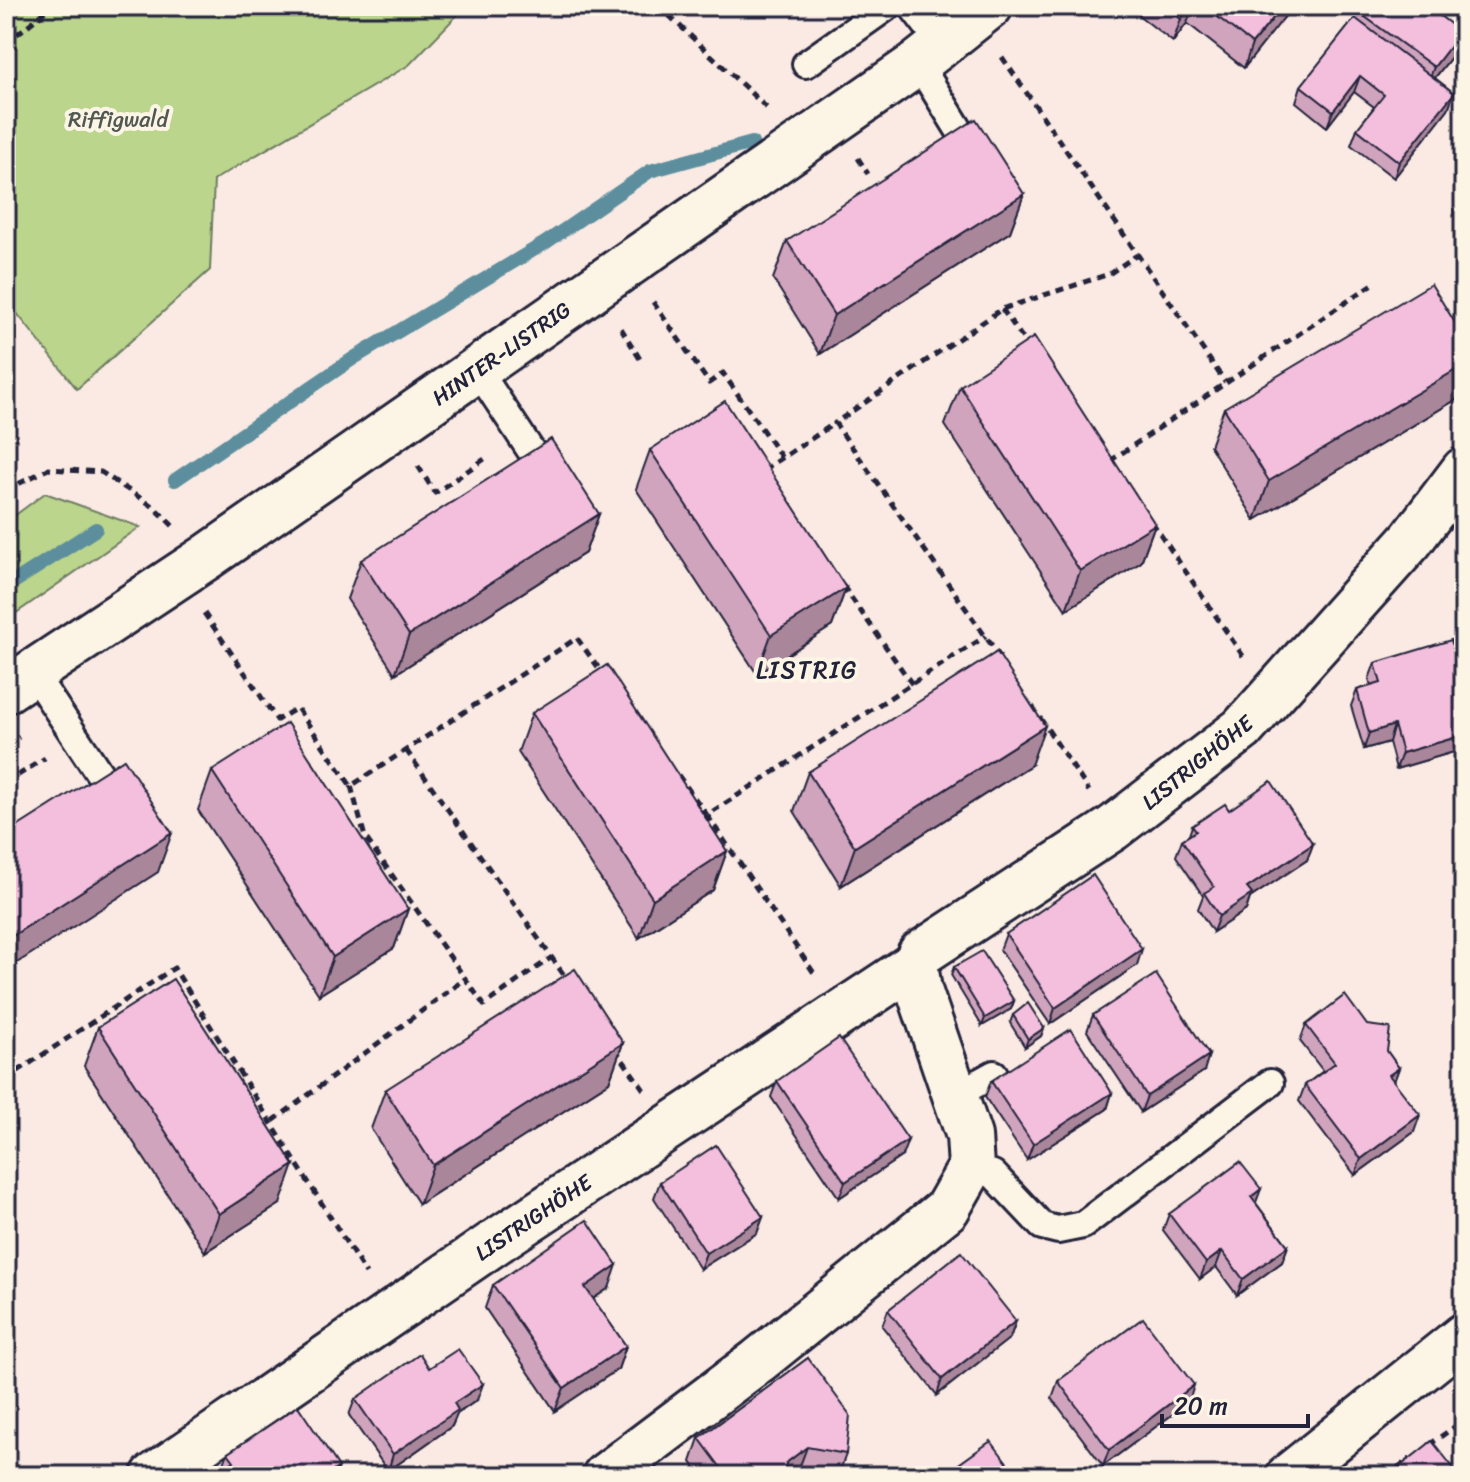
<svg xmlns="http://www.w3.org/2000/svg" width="1470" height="1482" viewBox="0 0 1470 1482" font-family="Sriracha,sans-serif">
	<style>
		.green { fill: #bbd58c; stroke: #6e7c64; stroke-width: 2 }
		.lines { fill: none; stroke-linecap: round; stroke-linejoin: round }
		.stream { stroke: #5d8e9d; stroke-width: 14 }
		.lane-casing { stroke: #22223b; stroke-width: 32 }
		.street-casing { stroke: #22223b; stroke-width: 50 }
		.path { stroke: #22223b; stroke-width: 5; stroke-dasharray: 8 6; stroke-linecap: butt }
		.lane { stroke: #fcf5e5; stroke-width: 26 }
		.street { stroke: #fcf5e5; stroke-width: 44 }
		.wall { fill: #d1a4be; stroke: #22223b; stroke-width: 2 }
		.shaded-wall { fill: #aa869b; stroke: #22223b; stroke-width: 2 }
		.building { fill: #f3bfdd; stroke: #22223b; stroke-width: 2 }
		.labels { text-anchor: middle; stroke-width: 8; stroke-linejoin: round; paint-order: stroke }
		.park-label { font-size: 22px; fill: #505853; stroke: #fcf5e5 }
		.street-label { font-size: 22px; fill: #22223b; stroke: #fcf5e5 }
		.neighbourhood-label { font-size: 24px; letter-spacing: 2px; fill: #22223b; stroke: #fcf5e5 }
	</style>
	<rect width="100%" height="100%" fill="#faeae3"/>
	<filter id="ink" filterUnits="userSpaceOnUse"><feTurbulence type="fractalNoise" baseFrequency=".0125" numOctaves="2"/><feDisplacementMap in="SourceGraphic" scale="16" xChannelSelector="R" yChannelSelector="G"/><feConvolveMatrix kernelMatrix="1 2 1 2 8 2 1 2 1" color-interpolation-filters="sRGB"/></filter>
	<g filter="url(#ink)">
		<g class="green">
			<path d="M6 6H466L409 65 214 180 210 270 77 389 12 307 6 311Z"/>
			<path d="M45 493 140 527 6 620V522Z"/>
		</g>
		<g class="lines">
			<g class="stream">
				<path d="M175 480 354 358 545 243 650 171 752 143"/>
				<path d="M6 587 96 529"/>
			</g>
			<g class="lane-casing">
				<g id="lane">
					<path d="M912 6 942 45"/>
					<path d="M918 63 977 159"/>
					<path d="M806 64 888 6"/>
					<path d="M477 369 543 469"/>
					<path d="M33 673 111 791"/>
					<path d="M958 1094 994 1074"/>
					<path d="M971 1167 993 1174 1042 1226 1058 1230 1083 1225 1270 1083"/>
				</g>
			</g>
			<g class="street-casing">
				<g id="street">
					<path d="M6 690 207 557 918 63 990 6"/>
					<path d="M154 1476 497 1241 915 964"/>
					<path d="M605 1476 758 1361 947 1209 971 1167 969 1136 919 990 915 964 920 954 1113 828 1242 729 1411 540 1464 470"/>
					<path d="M1289 1476 1464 1336"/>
				</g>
			</g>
			<g class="path">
				<path d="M659 6 769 110"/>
				<path d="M1464 34 1459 39 1464 43"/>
				<path d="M6 43 52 6"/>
				<path d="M1002 57 1225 382"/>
				<path d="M858 158 868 174"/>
				<path d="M653 302 709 383 723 373 782 458"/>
				<path d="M1002 309 1029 347"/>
				<path d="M621 328 640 359"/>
				<path d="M1110 461 1373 284"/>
				<path d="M418 466 435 493 489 456"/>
				<path d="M764 470 835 423"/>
				<path d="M6 490 48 469 101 472 154 507 173 526"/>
				<path d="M1152 522 1243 656"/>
				<path d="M843 586 912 684"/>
				<path d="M204 613 277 720 297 708 351 786 577 638 603 674"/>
				<path d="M1000 657 835 423 1002 309 1109 274 1137 255"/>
				<path d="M1032 706 1089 791"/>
				<path d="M6 745 19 737"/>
				<path d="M406 750 566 978"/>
				<path d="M678 775 707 815 986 636"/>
				<path d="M6 783 45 758"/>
				<path d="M351 786 365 837 484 1005 552 957"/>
				<path d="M707 815 816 976"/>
				<path d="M615 1049 644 1090"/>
				<path d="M6 1079 174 968 366 1274"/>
				<path d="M273 1121 465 979"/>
				<path d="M1429 1445 1457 1425 1464 1433"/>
				<path d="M1386 1476 1411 1458"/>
			</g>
			<use href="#lane" class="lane"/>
			<use href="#street" class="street"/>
		</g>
		<g class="wall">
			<path d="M1140 6H1293L1244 68 1187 23 1173 42 1137 14Z"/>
			<path d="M1361 6H1449L1441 17 1452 56 1435 78 1454 93 1448 109 1394 178 1351 145 1357 129 1374 107 1354 92 1327 127 1296 102 1301 86 1355 18 1357 11Z"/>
			<path d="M1024 194 1010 232 820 354 773 279 787 241Z"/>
			<path d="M1464 337V391L1462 396 1255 520 1210 446 1224 408Z"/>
			<path d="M960 386 1155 524 1141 562 1066 610 945 425Z"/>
			<path d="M650 450 846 588 832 626 757 674 636 489Z"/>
			<path d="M599 514 585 553 395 674 347 599 361 560Z"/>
			<path d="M1375 663 1464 684V749L1396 769 1389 742 1364 749 1351 706 1357 690 1371 686 1369 679Z"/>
			<path d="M532 713 727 851 713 890 639 938 518 752Z"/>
			<path d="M1031 765 841 886 794 811 808 772Z"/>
			<path d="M212 771 408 909 394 948 319 995 198 810Z"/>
			<path d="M1229 810 1313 844 1307 860 1250 898 1246 910 1213 932 1198 909 1203 896 1176 856 1182 840 1189 835 1192 826Z"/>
			<path d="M1006 934 1137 965 1050 1024 1000 950Z"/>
			<path d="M954 967 1014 1001 1011 1009 982 1026 951 975Z"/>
			<path d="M1013 1015 1044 1028 1041 1036 1025 1047 1010 1023Z"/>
			<path d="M1093 1015 1204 1071 1141 1112 1087 1031Z"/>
			<path d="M1306 1025 1387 1051 1399 1068 1394 1081 1414 1132 1355 1175 1299 1101 1305 1085 1323 1071 1300 1041Z"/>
			<path d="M98 1027 280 1204 205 1252 84 1066Z"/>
			<path d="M623 1043 609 1082 419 1204 371 1129 385 1090Z"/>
			<path d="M777 1081 902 1156 839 1198 771 1097Z"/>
			<path d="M991 1081 1112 1093 1107 1109 1027 1160 985 1097Z"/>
			<path d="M660 1182 763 1217 757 1233 700 1269 654 1198Z"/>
			<path d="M1256 1203 1288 1246 1282 1262 1237 1295 1216 1267 1200 1279 1163 1230 1169 1214Z"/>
			<path d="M493 1285 609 1288 593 1299 626 1346 618 1369 555 1411 485 1308Z"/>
			<path d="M888 1310 1016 1321 1010 1338 937 1395 882 1326Z"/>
			<path d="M808 1358 846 1454 838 1476 798 1471 791 1476H701L691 1462 699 1438Z"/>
			<path d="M429 1368 477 1400 457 1414 452 1426 388 1471 349 1415 355 1399Z"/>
			<path d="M1058 1381 1189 1402 1103 1466 1052 1398Z"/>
			<path d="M228 1453 339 1467 222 1469Z"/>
		</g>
		<g class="shaded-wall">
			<path d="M1191 6H1194L1187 23 1173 42 1181 19Z"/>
			<path d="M1283 6H1293L1244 68 1252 44Z"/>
			<path d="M1439 6H1449L1426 35 1435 12Z"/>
			<path d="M1461 32 1452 56 1425 90 1434 67Z"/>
			<path d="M1360 76 1354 92 1327 127 1333 111Z"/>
			<path d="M1454 93 1448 109 1394 178 1399 162Z"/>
			<path d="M1024 194 1010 232 820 354 834 315Z"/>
			<path d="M1464 365V391L1462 396 1255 520 1269 481Z"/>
			<path d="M599 514 585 553 395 674 409 635Z"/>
			<path d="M1155 524 1141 562 1066 610 1080 571Z"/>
			<path d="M846 588 832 626 757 674 771 635Z"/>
			<path d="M1394 725 1389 742 1364 749 1369 733Z"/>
			<path d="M1045 726 1031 765 841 886 855 847Z"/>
			<path d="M1464 735V749L1396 769 1402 753Z"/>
			<path d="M172 833 158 872 6 970V940Z"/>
			<path d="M1313 844 1307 860 1250 898 1246 910 1213 932 1219 916 1247 888Z"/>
			<path d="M727 851 713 890 639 938 653 899Z"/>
			<path d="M408 909 394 948 319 995 333 957Z"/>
			<path d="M1142 949 1137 965 1050 1024 1055 1008Z"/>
			<path d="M1014 1001 1011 1009 982 1026 985 1018Z"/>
			<path d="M1044 1028 1041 1036 1025 1047 1028 1039Z"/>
			<path d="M623 1043 609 1082 419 1204 433 1165Z"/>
			<path d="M1209 1055 1204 1071 1141 1112 1147 1096Z"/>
			<path d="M1399 1068 1393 1084 1389 1075Z"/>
			<path d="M1112 1093 1107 1109 1027 1160 1033 1144Z"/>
			<path d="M1420 1115 1414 1132 1355 1175 1361 1159Z"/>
			<path d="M908 1140 902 1156 839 1198 845 1182Z"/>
			<path d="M294 1165 280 1204 205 1252 219 1214Z"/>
			<path d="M1261 1189 1255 1205 1251 1197Z"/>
			<path d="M763 1217 757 1233 700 1269 706 1253Z"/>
			<path d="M1288 1246 1282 1262 1237 1295 1243 1279Z"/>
			<path d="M1222 1251 1216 1267 1200 1279 1206 1263Z"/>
			<path d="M617 1265 609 1288 576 1310 585 1287Z"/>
			<path d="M1016 1321 1010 1338 937 1395 942 1379Z"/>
			<path d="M626 1346 618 1369 555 1411 564 1388Z"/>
			<path d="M483 1384 477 1400 457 1414 452 1426 388 1471 393 1454 454 1403Z"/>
			<path d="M1194 1385 1189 1402 1103 1466 1109 1450Z"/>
			<path d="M807 1447 798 1471 791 1476H781L786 1463Z"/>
			<path d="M339 1467 336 1476H325Z"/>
		</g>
		<g class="building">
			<path d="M1165 6H1191L1181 19Z"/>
			<path d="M1204 6H1283L1252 44Z"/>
			<path d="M1361 6H1439L1435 12 1461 32 1434 67 1357 11Z"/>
			<path d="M1355 18 1454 93 1399 162 1357 129 1384 95 1360 76 1333 111 1301 86Z"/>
			<path d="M976 119 1024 194 834 315 787 241Z"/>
			<path d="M1431 284 1464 337V365L1269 481 1224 408Z"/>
			<path d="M1034 337 1155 524 1080 571 960 386Z"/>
			<path d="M725 401 846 588 771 635 650 450Z"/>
			<path d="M551 439 599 514 409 635 361 560Z"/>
			<path d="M1451 640 1464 684V735L1402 753 1394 725 1369 733 1357 690 1381 683 1375 663Z"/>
			<path d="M997 652 1045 726 855 847 808 772Z"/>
			<path d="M607 665 727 851 653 899 532 713Z"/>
			<path d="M287 723 408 909 333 957 212 771Z"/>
			<path d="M124 759 172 833 6 940V834Z"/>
			<path d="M1271 781 1313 844 1247 888 1252 894 1219 916 1204 893 1214 887 1182 840 1196 831 1192 826 1225 804 1229 810Z"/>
			<path d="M1093 875 1142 949 1055 1008 1006 934Z"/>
			<path d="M982 951 1014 1001 985 1018 954 967Z"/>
			<path d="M575 969 623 1043 433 1165 385 1090Z"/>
			<path d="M1156 974 1209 1055 1147 1096 1093 1015Z"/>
			<path d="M173 979 294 1165 219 1214 98 1027Z"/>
			<path d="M1345 995 1367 1025 1390 1028 1387 1051 1399 1068 1389 1075 1420 1115 1361 1159 1305 1085 1335 1063 1306 1025Z"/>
			<path d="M1028 1003 1044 1028 1028 1039 1013 1015Z"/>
			<path d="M1071 1029 1112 1093 1033 1144 991 1081Z"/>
			<path d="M839 1038 908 1140 845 1182 777 1081Z"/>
			<path d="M716 1145 763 1217 706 1253 660 1182Z"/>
			<path d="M1240 1162 1261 1189 1251 1197 1288 1246 1243 1279 1222 1251 1206 1263 1169 1214Z"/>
			<path d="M587 1220 617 1265 585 1287 626 1346 564 1388 493 1285Z"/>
			<path d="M961 1252 1016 1321 942 1379 888 1310Z"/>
			<path d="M1143 1318 1194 1385 1109 1450 1058 1381Z"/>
			<path d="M458 1349 483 1384 454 1403 458 1410 393 1454 355 1399 420 1354 429 1368Z"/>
			<path d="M808 1358 850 1415 846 1454 807 1447 786 1463 785 1476H727L699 1438Z"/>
			<path d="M298 1406 339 1467 325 1476H212L234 1461 228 1453Z"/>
			<path d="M991 1441 1017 1476H942Z"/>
			<path d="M1432 1441 1460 1476H1388Z"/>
		</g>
	</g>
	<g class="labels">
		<g class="park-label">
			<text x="118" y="127">Riffigwald</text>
		</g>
		<g class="street-label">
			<text transform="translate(501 353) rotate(-35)" y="8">HINTER-LISTRIG</text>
			<text transform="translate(1197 762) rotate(-39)" y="8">LISTRIGHÖHE</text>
			<text transform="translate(533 1217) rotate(-34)" y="8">LISTRIGHÖHE</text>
		</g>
		<g class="neighbourhood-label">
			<text x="807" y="678">LISTRIG</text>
		</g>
	</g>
	<rect width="1470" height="1482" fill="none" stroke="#fcf5e5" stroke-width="32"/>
	<rect x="16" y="16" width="1438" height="1450" fill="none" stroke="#22223b" stroke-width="3" filter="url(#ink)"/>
	<path d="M1162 1414v12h146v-12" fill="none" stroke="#22223b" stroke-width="4"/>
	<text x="1174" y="1414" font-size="24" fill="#22223b" stroke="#fcf5e5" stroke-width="6" paint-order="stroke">20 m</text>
</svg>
